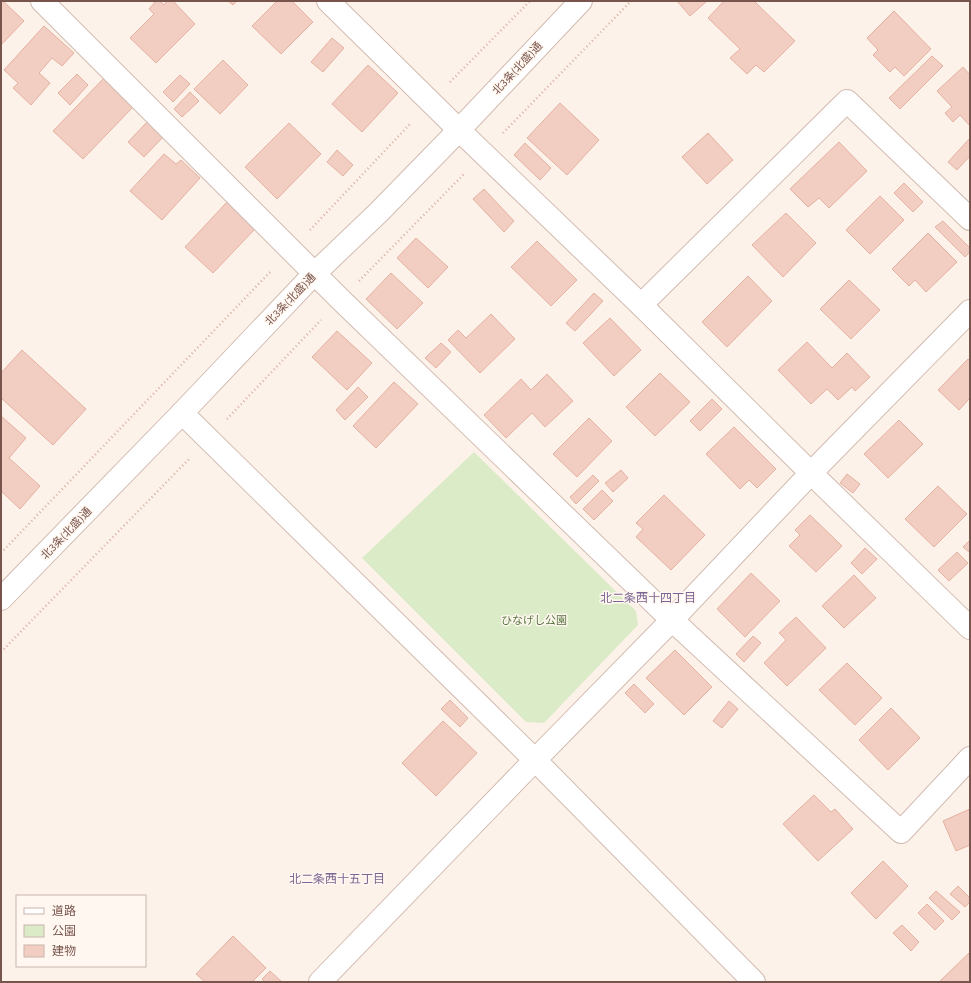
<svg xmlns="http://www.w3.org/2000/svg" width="971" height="983" viewBox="0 0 971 983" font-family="'Source Sans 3','Noto Sans JP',sans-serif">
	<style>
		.green { fill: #dbebc7 }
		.building { fill: #f2cdc1; stroke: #e5b1a1 }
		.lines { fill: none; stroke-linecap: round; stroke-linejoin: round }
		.minor-casing { stroke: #d2bbb1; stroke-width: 24 }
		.tertiary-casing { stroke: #d2bbb1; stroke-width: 24 }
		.path { stroke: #d8b0a3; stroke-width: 2.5; stroke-dasharray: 1 3; stroke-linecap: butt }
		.minor { stroke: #fff; stroke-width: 22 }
		.tertiary { stroke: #fff; stroke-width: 22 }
		.labels { text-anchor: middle; stroke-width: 3; stroke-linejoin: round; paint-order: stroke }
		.street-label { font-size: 11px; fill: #78554c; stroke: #fff7f0 }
		.park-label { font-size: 11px; fill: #597741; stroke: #fff7f0 }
		.neighbourhood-label { font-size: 12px; fill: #7c6593; stroke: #fff7f0 }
	</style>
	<rect width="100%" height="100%" fill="#fdf2e9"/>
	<path class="green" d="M474 452 636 611 638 625 544 723 526 722 362 558Z"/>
	<g class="building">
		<path d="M1 1H3L24 21 1 45Z"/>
		<path d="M156 1H160L164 5 167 1H173L195 24 156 63 130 38 154 14 149 9Z"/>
		<path d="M228 1H237L233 5Z"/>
		<path d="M277 1H292L313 22 281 54 252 26Z"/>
		<path d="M677 1H707L690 16Z"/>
		<path d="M724 1H754L795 41 764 72 756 65 747 74 730 58 740 49 708 18Z"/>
		<path d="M894 11 931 49 904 76 895 67 890 72 873 55 878 50 867 38Z"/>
		<path d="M44 26 74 53 62 66 52 58 39 73 50 83 31 105 13 88 18 83 4 70Z"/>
		<path d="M332 38 344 48 323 72 311 62Z"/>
		<path d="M932 56 943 66 900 109 889 98Z"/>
		<path d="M223 60 248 85 220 114 194 89Z"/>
		<path d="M368 65 398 93 362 132 332 104Z"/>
		<path d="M963 67 970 75V126L960 115 953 122 945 113 952 107 937 91Z"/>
		<path d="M77 74 88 85 70 105 58 93Z"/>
		<path d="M180 75 190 84 173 102 163 92Z"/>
		<path d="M104 78 134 106 83 159 53 131Z"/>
		<path d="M190 92 199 101 182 117 174 109Z"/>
		<path d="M560 103 599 140 567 175 527 138Z"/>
		<path d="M149 120 165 135 144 157 128 142Z"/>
		<path d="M289 123 321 154 277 199 245 167Z"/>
		<path d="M708 133 733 160 707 184 682 157Z"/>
		<path d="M970 138V156L957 170 948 162Z"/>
		<path d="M839 142 867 171 829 208 819 198 808 207 790 189Z"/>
		<path d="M525 143 551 168 540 180 514 155Z"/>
		<path d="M337 150 353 165 343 176 327 162Z"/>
		<path d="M164 154 176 164 181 160 200 178 162 220 130 191Z"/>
		<path d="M904 183 923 202 913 212 894 193Z"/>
		<path d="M484 189 514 221 504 232 473 199Z"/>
		<path d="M880 196 904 220 870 254 846 230Z"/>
		<path d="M227 202 255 229 213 273 185 247Z"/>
		<path d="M786 213 816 243 783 277 752 245Z"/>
		<path d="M943 221 970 248V252L965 257 935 227Z"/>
		<path d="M928 233 957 262 926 292 915 280 909 286 892 269Z"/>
		<path d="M416 238 448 267 428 288 397 258Z"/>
		<path d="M537 241 577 280 551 306 511 267Z"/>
		<path d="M391 273 423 303 397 329 366 299Z"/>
		<path d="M748 276 772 301 727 347 702 322Z"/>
		<path d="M849 280 880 310 851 339 820 309Z"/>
		<path d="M594 293 603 301 575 331 566 323Z"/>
		<path d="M491 314 515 339 480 373 448 340 458 330 466 338Z"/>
		<path d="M610 318 641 350 614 376 583 343Z"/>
		<path d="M337 331 372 363 347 390 312 357Z"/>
		<path d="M807 342 832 368 847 353 870 377 855 391 852 387 838 400 827 389 811 404 778 370Z"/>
		<path d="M441 343 451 352 436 368 425 358Z"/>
		<path d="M22 350 86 409 53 445 1 398V373Z"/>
		<path d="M968 359 970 361V398L959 410 938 390Z"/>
		<path d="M660 373 690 402 655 436 626 407Z"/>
		<path d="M547 374 573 401 545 427 532 413 506 438 484 415 521 379 531 390Z"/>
		<path d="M394 382 418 404 376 448 353 426Z"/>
		<path d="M358 387 368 397 345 420 336 410Z"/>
		<path d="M712 399 722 409 700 431 690 421Z"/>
		<path d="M1 416 26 438 9 458 40 486 20 509 1 491Z"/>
		<path d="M589 418 612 441 577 477 553 454Z"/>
		<path d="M899 420 923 444 888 478 864 454Z"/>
		<path d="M734 427 776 469 757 488 749 480 740 489 706 454Z"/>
		<path d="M621 470 628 478 613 492 605 483Z"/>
		<path d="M847 474 860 484 853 493 840 483Z"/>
		<path d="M593 475 599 481 576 504 570 497Z"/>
		<path d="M938 486 967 514 934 547 905 519Z"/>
		<path d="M602 490 613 501 594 520 583 509Z"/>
		<path d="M664 495 705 535 671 570 636 537 643 529 636 523Z"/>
		<path d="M810 515 842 546 816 572 789 546 800 535 795 530Z"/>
		<path d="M970 540V553L963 547Z"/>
		<path d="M865 548 877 559 862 574 851 563Z"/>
		<path d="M957 552 968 563 949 581 938 570Z"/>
		<path d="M751 573 780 601 745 637 717 609Z"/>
		<path d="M854 575 876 598 844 628 822 606Z"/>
		<path d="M796 617 826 648 787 686 764 663 786 640 779 633Z"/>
		<path d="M753 636 761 643 744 662 736 654Z"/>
		<path d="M675 650 712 687 684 715 646 678Z"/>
		<path d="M847 663 882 698 855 725 819 690Z"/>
		<path d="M634 684 654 704 645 713 625 693Z"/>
		<path d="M450 700 468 718 460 727 441 709Z"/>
		<path d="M729 701 738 709 722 728 713 721Z"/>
		<path d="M891 708 920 738 888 770 859 740Z"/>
		<path d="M443 721 477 753 436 796 402 763Z"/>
		<path d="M814 795 831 812 835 809 853 829 818 861 783 824Z"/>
		<path d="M970 809V845L956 851 943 821Z"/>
		<path d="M883 861 908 886 876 919 851 893Z"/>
		<path d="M958 886 970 898V902L965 907 950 894Z"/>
		<path d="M936 891 960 912 952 920 929 898Z"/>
		<path d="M927 904 944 921 935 930 918 913Z"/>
		<path d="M902 925 919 942 911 951 893 933Z"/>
		<path d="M233 936 266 968 252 982H205L196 974Z"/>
		<path d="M969 953 970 954V982H939Z"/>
		<path d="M270 971 282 982H265L262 979Z"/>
	</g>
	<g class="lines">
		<g class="minor-casing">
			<g id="minor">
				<path d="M42 1 341 300 672 620 901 832 970 758"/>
				<path d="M328 1 459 130 641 305 811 473 970 628"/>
				<path d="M641 305 847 101 970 219"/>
				<path d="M182 413 535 760 754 982"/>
				<path d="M320 982 535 760 672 620 811 473 970 311"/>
			</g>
		</g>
		<g class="tertiary-casing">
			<path id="tertiary" d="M1 599 182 413 314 274 379 212 459 130 581 1"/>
		</g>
		<g class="path">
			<path d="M450 82 530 1"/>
			<path d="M503 133 631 1"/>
			<path d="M310 230 411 123"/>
			<path d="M359 281 464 174"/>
			<path d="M227 419 321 320"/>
			<path d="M1 553 272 270"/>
			<path d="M1 652 189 459"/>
		</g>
		<use href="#minor" class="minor"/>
		<use href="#tertiary" class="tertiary"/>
	</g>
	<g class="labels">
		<g class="street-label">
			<text transform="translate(517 68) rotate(-47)" y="4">北3条(北盛)通</text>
			<text transform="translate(290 299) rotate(-46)" y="4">北3条(北盛)通</text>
			<text transform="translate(66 533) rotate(-46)" y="4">北3条(北盛)通</text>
		</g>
		<g class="park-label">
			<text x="534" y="624">ひなげし公園</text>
		</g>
		<g class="neighbourhood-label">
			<text x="648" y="602">北二条西十四丁目</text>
			<text x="337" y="883">北二条西十五丁目</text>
		</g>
	</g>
	<rect width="971" height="983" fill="none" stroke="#78554c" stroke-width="4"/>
	<rect x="16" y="895" width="130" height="72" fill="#fff7f0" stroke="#c9b6ae"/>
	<rect x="24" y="908" width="20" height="6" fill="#ffffff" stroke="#c9b6ae"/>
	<text x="52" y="915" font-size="12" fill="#78554c">道路</text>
	<rect x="24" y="925" width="20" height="12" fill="#dbebc7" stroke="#c9b6ae"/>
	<text x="52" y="935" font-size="12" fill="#78554c">公園</text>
	<rect x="24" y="945" width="20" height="12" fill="#f2cdc1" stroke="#c9b6ae"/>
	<text x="52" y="955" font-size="12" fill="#78554c">建物</text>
</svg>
